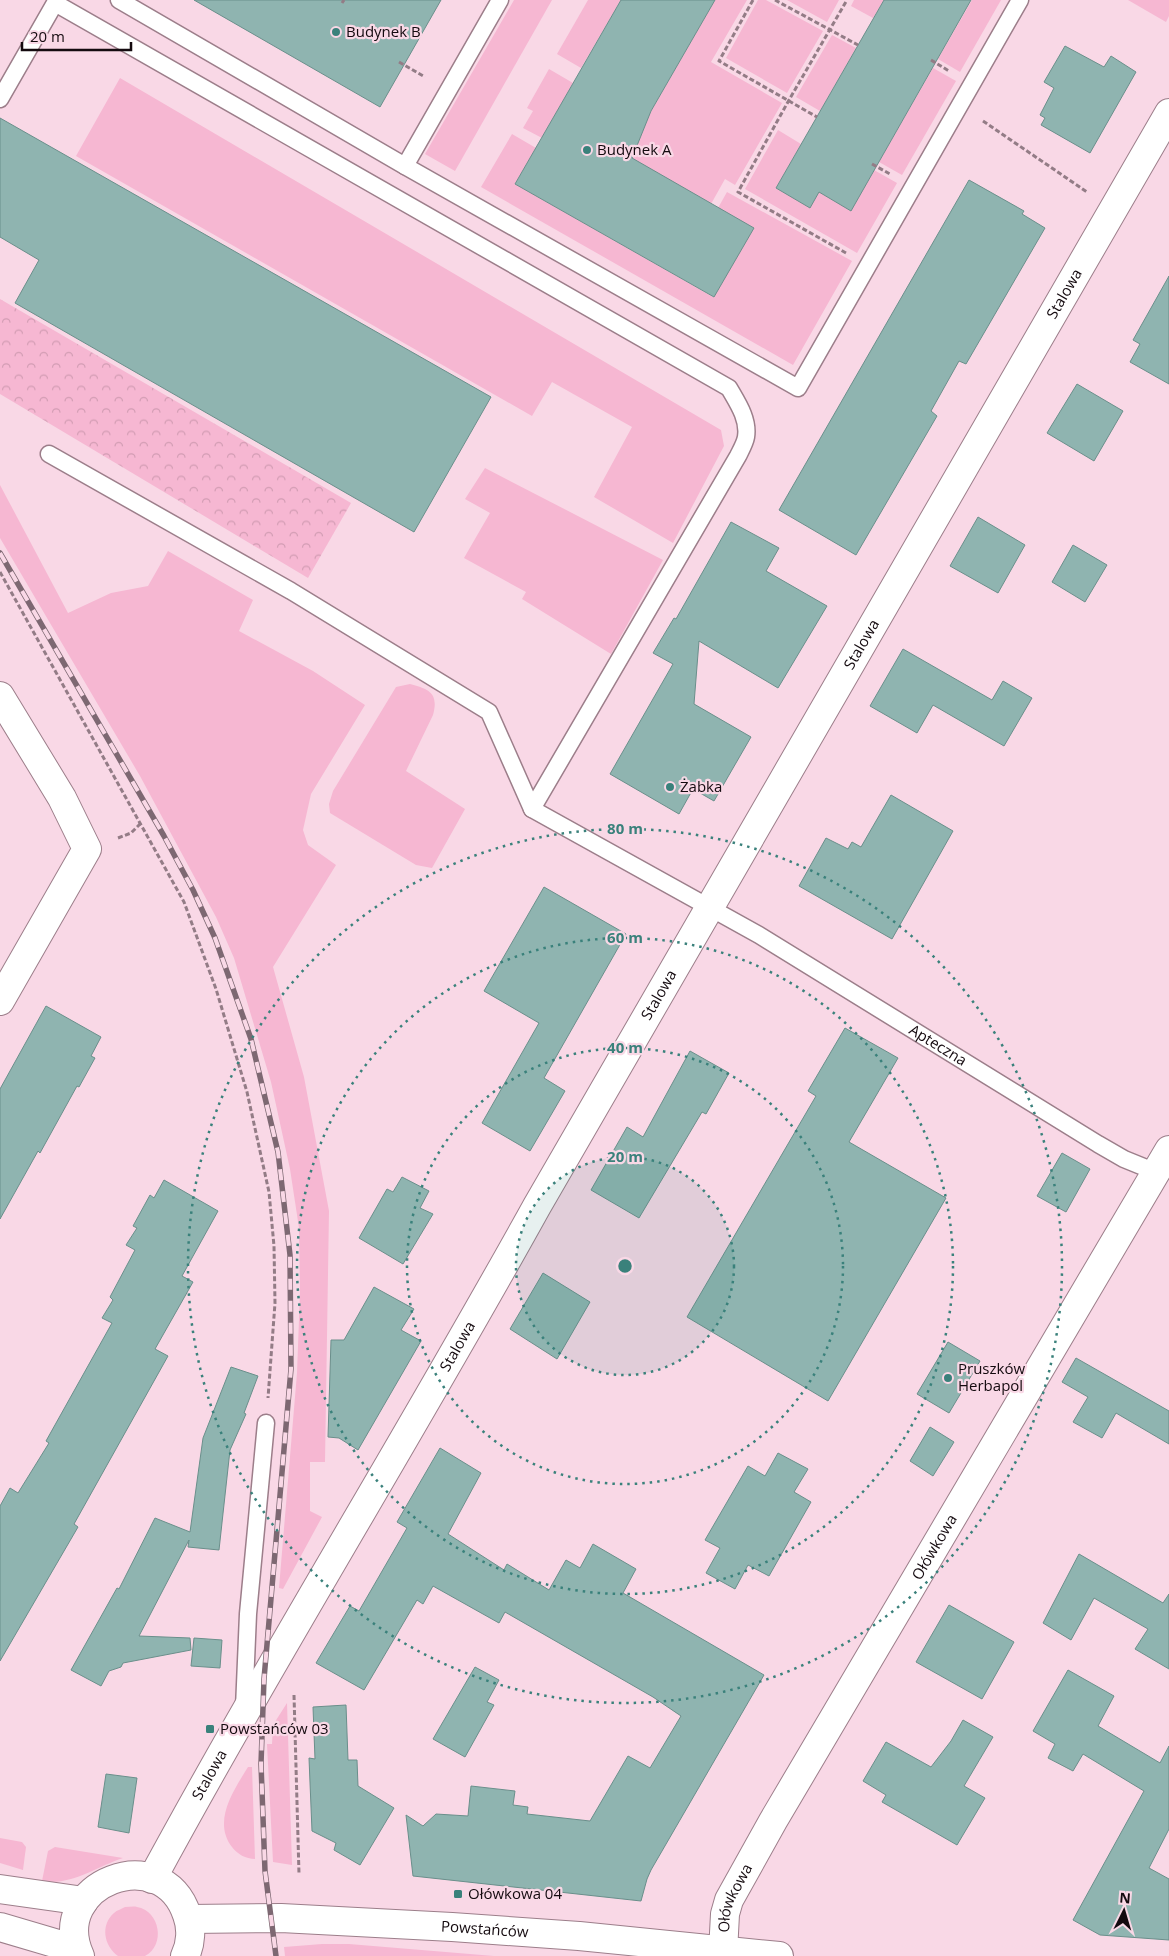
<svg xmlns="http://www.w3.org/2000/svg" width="1169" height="1956" viewBox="0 0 1169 1956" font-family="'Open Sans',sans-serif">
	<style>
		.green { fill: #f6b7d2 }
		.forest { fill: url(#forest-crowns) }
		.building { fill: #8fb4b0; stroke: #6a8f8b }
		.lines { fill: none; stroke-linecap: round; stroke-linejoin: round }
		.lane-casing { stroke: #9c7e8a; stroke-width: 19 }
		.street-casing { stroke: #9c7e8a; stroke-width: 30 }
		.secondary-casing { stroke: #9c7e8a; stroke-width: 30 }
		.path { stroke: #937c86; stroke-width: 3; stroke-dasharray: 5 2.5; stroke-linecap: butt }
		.lane { stroke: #fff; stroke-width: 16 }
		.street { stroke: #fff; stroke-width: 28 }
		.secondary { stroke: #fff; stroke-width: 28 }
		.rail-casing { stroke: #7d6872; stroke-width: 5.5 }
		.rail { stroke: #f9d8e6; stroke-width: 4; stroke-dasharray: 11; stroke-linecap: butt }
		.ring { fill: none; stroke: #3a817b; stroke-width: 2.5; stroke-dasharray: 2.5 5 }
		.poi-dot { fill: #3a817b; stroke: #f9d8e6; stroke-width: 2 }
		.labels { text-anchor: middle; stroke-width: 4.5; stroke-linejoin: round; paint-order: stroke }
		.poi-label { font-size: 15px; fill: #140a0f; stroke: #f9d8e6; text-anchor: start }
		.street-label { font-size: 15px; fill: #140a0f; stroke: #f9d8e6 }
		.centre { fill: #3a817b; stroke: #f9d8e6; stroke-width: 2.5 }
		.ring-label { font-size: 15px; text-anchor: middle; font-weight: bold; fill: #3a817b; stroke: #f9d8e6; stroke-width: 4.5; stroke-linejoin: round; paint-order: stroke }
	</style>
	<defs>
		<pattern id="forest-crowns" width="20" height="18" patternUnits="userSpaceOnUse" patternTransform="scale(1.25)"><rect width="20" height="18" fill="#f6b7d2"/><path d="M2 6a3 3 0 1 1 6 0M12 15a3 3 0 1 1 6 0" fill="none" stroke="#d29cb3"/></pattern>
	</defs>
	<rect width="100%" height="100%" fill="#f9d8e6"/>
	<g class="green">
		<path d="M514 0H552L455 171 425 154Z"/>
		<path d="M588 0H621L581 68 557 54Z"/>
		<path d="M715 0H747L711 62 782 103 735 185 725 179 711 204 626 155Z"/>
		<path d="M758 0H766L823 31 787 93 726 58Z"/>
		<path d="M787 0H839L827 22Z"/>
		<path d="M854 0H884L873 18 851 6Z"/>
		<path d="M972 0H1001L960 72 938 59Z"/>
		<path d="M1128 0H1169V16L1166 22Z"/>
		<path d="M832 35 856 48 820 111 796 97Z"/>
		<path d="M933 68 956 81 902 175 879 162Z"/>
		<path d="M549 69 573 83 542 138 523 128 533 111 527 108Z"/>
		<path d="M120 78 721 430 724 446 673 543 594 497 632 427 552 382 532 416 76 156Z"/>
		<path d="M778 130 801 144 776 188 809 207 819 192 851 210 874 170 897 183 857 253 745 189Z"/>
		<path d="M512 134 536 148 515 184 713 297 730 268 718 208 727 192 852 261 793 365 481 187Z"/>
		<path d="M485 468 663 560 611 654 522 599 526 592 464 558 490 513 465 499Z"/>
		<path d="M0 485 68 613 111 593 148 586 168 551 253 600 239 631 313 671 365 705 311 794 303 830 308 845 336 865 273 967 304 1077 329 1211 325 1462H310V1511L322 1517 283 1589 279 1588 297 1373 300 1292 299 1228 290 1169 271 1082 234 958 216 917 140 776 0 538Z"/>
		<path d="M410 684C429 689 439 693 433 715L406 771 465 809 432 868 416 865 330 813 329 804 333 791 396 687Z"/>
		<path d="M287 1703 292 1865 273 1862 267 1744H272L273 1725Z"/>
		<path d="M248 1767H252L255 1859C246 1859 237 1854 232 1847 212 1821 234 1790 248 1767Z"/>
		<path d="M0 1838 22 1842 26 1847 23 1870 0 1863Z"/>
		<path d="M55 1847 123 1858C96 1867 71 1886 42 1881L48 1851Z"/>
		<path d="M125 1907C129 1907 134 1906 137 1907 160 1911 166 1945 145 1956H118C104 1946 100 1925 114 1913 117 1910 122 1909 125 1907Z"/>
		<path d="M322 1944H349L494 1956H285L284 1947Z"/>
	</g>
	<path class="forest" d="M0 299 351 503 308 578 0 394Z"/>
	<g class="building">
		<path d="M194 0H441L380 107Z"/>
		<path d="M621 0H715L651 111 632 158 754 228 714 297 515 184Z"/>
		<path d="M884 0H971L851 211 819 192 810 208 776 188Z"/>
		<path d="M1065 46 1104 67 1111 56 1136 72 1090 153 1041 125 1045 118 1040 115 1054 88 1044 82Z"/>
		<path d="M0 118 491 397 414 532 15 303 39 260 0 237Z"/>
		<path d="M969 180 1024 211 1022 214 1045 228 966 364 959 361 931 411 937 416 856 555 779 510Z"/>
		<path d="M1169 276V384L1130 362 1140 344 1133 340Z"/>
		<path d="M1077 384 1123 411 1094 461 1047 433Z"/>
		<path d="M978 517 1025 545 998 593 950 566Z"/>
		<path d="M731 522 779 548 766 571 827 606 778 688 699 641 694 704 751 737 714 801 693 789 679 814 610 774 673 664 653 653 674 618 676 619Z"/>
		<path d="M1073 545 1107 565 1085 602 1052 582Z"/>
		<path d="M903 649 992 700 1003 681 1032 698 1004 746 933 705 917 733 870 706Z"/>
		<path d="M891 795 953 831 892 939 799 886 826 838 848 849 852 842 861 847Z"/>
		<path d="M544 887 626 934 544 1078 565 1091 530 1151 482 1123 539 1023 484 991Z"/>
		<path d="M46 1006 101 1037 91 1056 95 1058 79 1087 77 1086 40 1153 38 1151 0 1219V1089Z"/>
		<path d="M845 1028 898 1058 849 1142 946 1198 828 1401 687 1317 816 1096 808 1091Z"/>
		<path d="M690 1051 729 1073 706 1114 702 1112 639 1218 591 1190 627 1127 643 1137Z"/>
		<path d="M1062 1153 1090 1169 1066 1212 1037 1196Z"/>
		<path d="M402 1177 429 1191 420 1208 433 1214 403 1264 359 1238 387 1189 393 1192Z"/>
		<path d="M164 1180 218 1211 182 1276 193 1282 155 1349 168 1356 74 1524 78 1527 0 1661V1506L10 1488 18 1493 49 1443 46 1441 112 1323 102 1318 113 1300 110 1297 135 1250 126 1245 137 1228 133 1226 150 1195 154 1198Z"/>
		<path d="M543 1273 590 1302 557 1359 510 1329Z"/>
		<path d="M374 1287 414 1309 401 1330 421 1341 358 1450 339 1438 328 1437 331 1340H344Z"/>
		<path d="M948 1342 980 1361 949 1413 917 1394Z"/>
		<path d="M1076 1358 1169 1411V1444L1116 1413 1102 1438 1073 1422 1088 1397 1062 1382Z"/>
		<path d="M231 1367 258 1376 244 1413 246 1414 230 1450 219 1550 188 1547 189 1540 139 1636 190 1638 191 1650 123 1663 121 1667 109 1671 101 1686 71 1670 117 1588 119 1589 155 1518 190 1532 203 1438Z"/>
		<path d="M930 1427 954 1442 933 1476 910 1461Z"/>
		<path d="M440 1448 481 1473 448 1534 504 1570 507 1564 549 1590 566 1560 580 1568 593 1544 636 1569 623 1593 764 1675 651 1870 647 1879 641 1901 413 1876 406 1815 423 1826 436 1814 468 1816 471 1786 515 1791 513 1805 528 1807 527 1814 590 1821 628 1756 650 1768 681 1716 653 1697 505 1612 499 1623 433 1586 423 1604 417 1600 364 1690 316 1663 350 1606 359 1611 407 1528 397 1522Z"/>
		<path d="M778 1453 808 1469 794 1492 811 1502 769 1576 748 1565 735 1589 706 1573 720 1548 705 1540 748 1466 765 1476Z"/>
		<path d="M1079 1554 1163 1603 1169 1594V1669L1135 1649 1148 1629 1094 1598 1071 1640 1043 1623Z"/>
		<path d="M949 1605 1014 1642 982 1699 916 1662Z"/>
		<path d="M194 1638 222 1640 220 1668 191 1666Z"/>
		<path d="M475 1667 499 1680 487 1702 494 1705 465 1757 433 1739Z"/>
		<path d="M1068 1670 1114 1696 1098 1726 1160 1763 1169 1746V1829L1149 1868 1169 1879V1940L1100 1935 1073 1920 1144 1791 1083 1754 1073 1771 1048 1758 1055 1744 1033 1731Z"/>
		<path d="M346 1705 348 1760H357L358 1786 394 1808 360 1865 334 1850 336 1843 312 1831 309 1758 315 1759 313 1707Z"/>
		<path d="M963 1720 993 1737 964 1786 985 1798 957 1845 882 1802 886 1795 863 1781 886 1742 931 1767 951 1741Z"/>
		<path d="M106 1774 137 1778 129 1833 98 1827Z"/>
	</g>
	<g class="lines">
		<g class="lane-casing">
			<g id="lane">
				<path d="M119 0 405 166 798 388 1020 0"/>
				<path id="s1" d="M0 99 55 3 729 388C737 402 749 419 746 437 745 443 741 450 738 456L532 809 759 935 1098 1144 1124 1159 1156 1172"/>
				<path d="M405 166 500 0"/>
				<path d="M49 454 291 591 489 712 532 809"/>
				<path d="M244 1708 248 1614 266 1423"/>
			</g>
		</g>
		<g class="street-casing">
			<g id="street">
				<path d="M0 696 62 798 87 849 0 1001"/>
				<path id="s2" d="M152 1879C275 1652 412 1432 537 1206L1169 113"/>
				<path id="s3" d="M723 1952 725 1914 729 1900 773 1821 1169 1150"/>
			</g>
		</g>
		<g class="secondary-casing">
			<g id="secondary">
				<path d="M0 1889 84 1901"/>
				<path id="s4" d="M189 1919 281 1918 452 1927 579 1936 779 1956"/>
				<path d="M0 1927 61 1945 78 1953"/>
				<path d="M80 1956C47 1884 162 1839 187 1915 192 1928 191 1944 185 1956"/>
			</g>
		</g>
		<g class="path">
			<path d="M753 0 719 61 817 117"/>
			<path d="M775 0 858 45"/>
			<path d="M342 3 344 0"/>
			<path d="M931 60 949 71"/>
			<path d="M399 62 425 77"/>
			<path d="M983 121 1087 192"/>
			<path d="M872 164 890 174"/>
			<path d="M846 253 738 192 789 100 847 0"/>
			<path d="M0 572 184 902 216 989 247 1092 269 1192 274 1246 275 1303 268 1398"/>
			<path d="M118 838 131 833 140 824"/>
			<path d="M294 1695 299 1874"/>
		</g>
		<use href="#lane" class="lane"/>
		<use href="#street" class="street"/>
		<use href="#secondary" class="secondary"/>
		<g class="rail-casing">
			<path id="rail" d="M0 553 164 836 193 890 215 938 251 1039 278 1152 290 1255 291 1369 264 1679 261 1764 265 1871 276 1956"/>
		</g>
		<use href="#rail" class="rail"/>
	</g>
	<circle cx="625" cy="1266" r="109" fill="#3a817b" fill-opacity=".12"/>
	<g class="ring">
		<circle cx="625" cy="1266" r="109"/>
		<circle cx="625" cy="1266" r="218"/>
		<circle cx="625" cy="1266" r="328"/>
		<circle cx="625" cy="1266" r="437"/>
	</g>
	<g class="poi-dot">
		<circle cx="336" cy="32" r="5"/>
		<circle cx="587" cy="150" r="5"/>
		<circle cx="670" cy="787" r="5"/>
		<circle cx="948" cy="1378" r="5"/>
		<rect x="205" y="1724" width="10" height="10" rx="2.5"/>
		<rect x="453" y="1889" width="10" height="10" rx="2.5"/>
	</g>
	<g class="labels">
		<g class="poi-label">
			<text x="346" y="37">Budynek B</text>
			<text x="597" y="155">Budynek A</text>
			<text x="680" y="792">Żabka</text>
			<text x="958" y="1374">Pruszków<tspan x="958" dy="17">Herbapol</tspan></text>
			<text x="220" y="1734">Powstańców 03</text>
			<text x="468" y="1899">Ołówkowa 04</text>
		</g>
		<g class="street-label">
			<text dy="5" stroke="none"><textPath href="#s2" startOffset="1829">Stalowa</textPath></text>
			<text dy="5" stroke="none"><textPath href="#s2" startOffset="1424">Stalowa</textPath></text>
			<text dy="5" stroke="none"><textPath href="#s2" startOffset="1019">Stalowa</textPath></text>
			<text dy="5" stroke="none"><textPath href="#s1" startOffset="1839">Apteczna</textPath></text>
			<text dy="5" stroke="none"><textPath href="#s2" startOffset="614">Stalowa</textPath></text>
			<text dy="5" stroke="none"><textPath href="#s3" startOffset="461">Ołówkowa</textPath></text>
			<text dy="5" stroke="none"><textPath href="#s2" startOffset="119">Stalowa</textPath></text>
			<text dy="5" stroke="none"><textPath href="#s3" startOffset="56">Ołówkowa</textPath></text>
			<text dy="5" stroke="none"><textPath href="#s4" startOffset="296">Powstańców</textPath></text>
		</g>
	</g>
	<circle cx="625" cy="1266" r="8" class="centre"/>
	<g class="ring-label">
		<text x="625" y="834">80 m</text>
		<text x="625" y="943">60 m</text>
		<text x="625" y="1053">40 m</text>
		<text x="625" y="1162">20 m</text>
	</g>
	<g transform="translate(1124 1911) rotate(5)" stroke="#f9d8e6" stroke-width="4" paint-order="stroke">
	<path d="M0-4L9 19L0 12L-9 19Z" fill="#140a0f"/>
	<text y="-8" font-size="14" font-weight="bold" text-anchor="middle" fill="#140a0f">N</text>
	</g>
	<path d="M22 42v8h109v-8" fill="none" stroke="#140a0f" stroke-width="2.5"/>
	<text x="30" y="42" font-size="15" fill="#140a0f" stroke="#f9d8e6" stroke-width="4" paint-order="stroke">20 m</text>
</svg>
